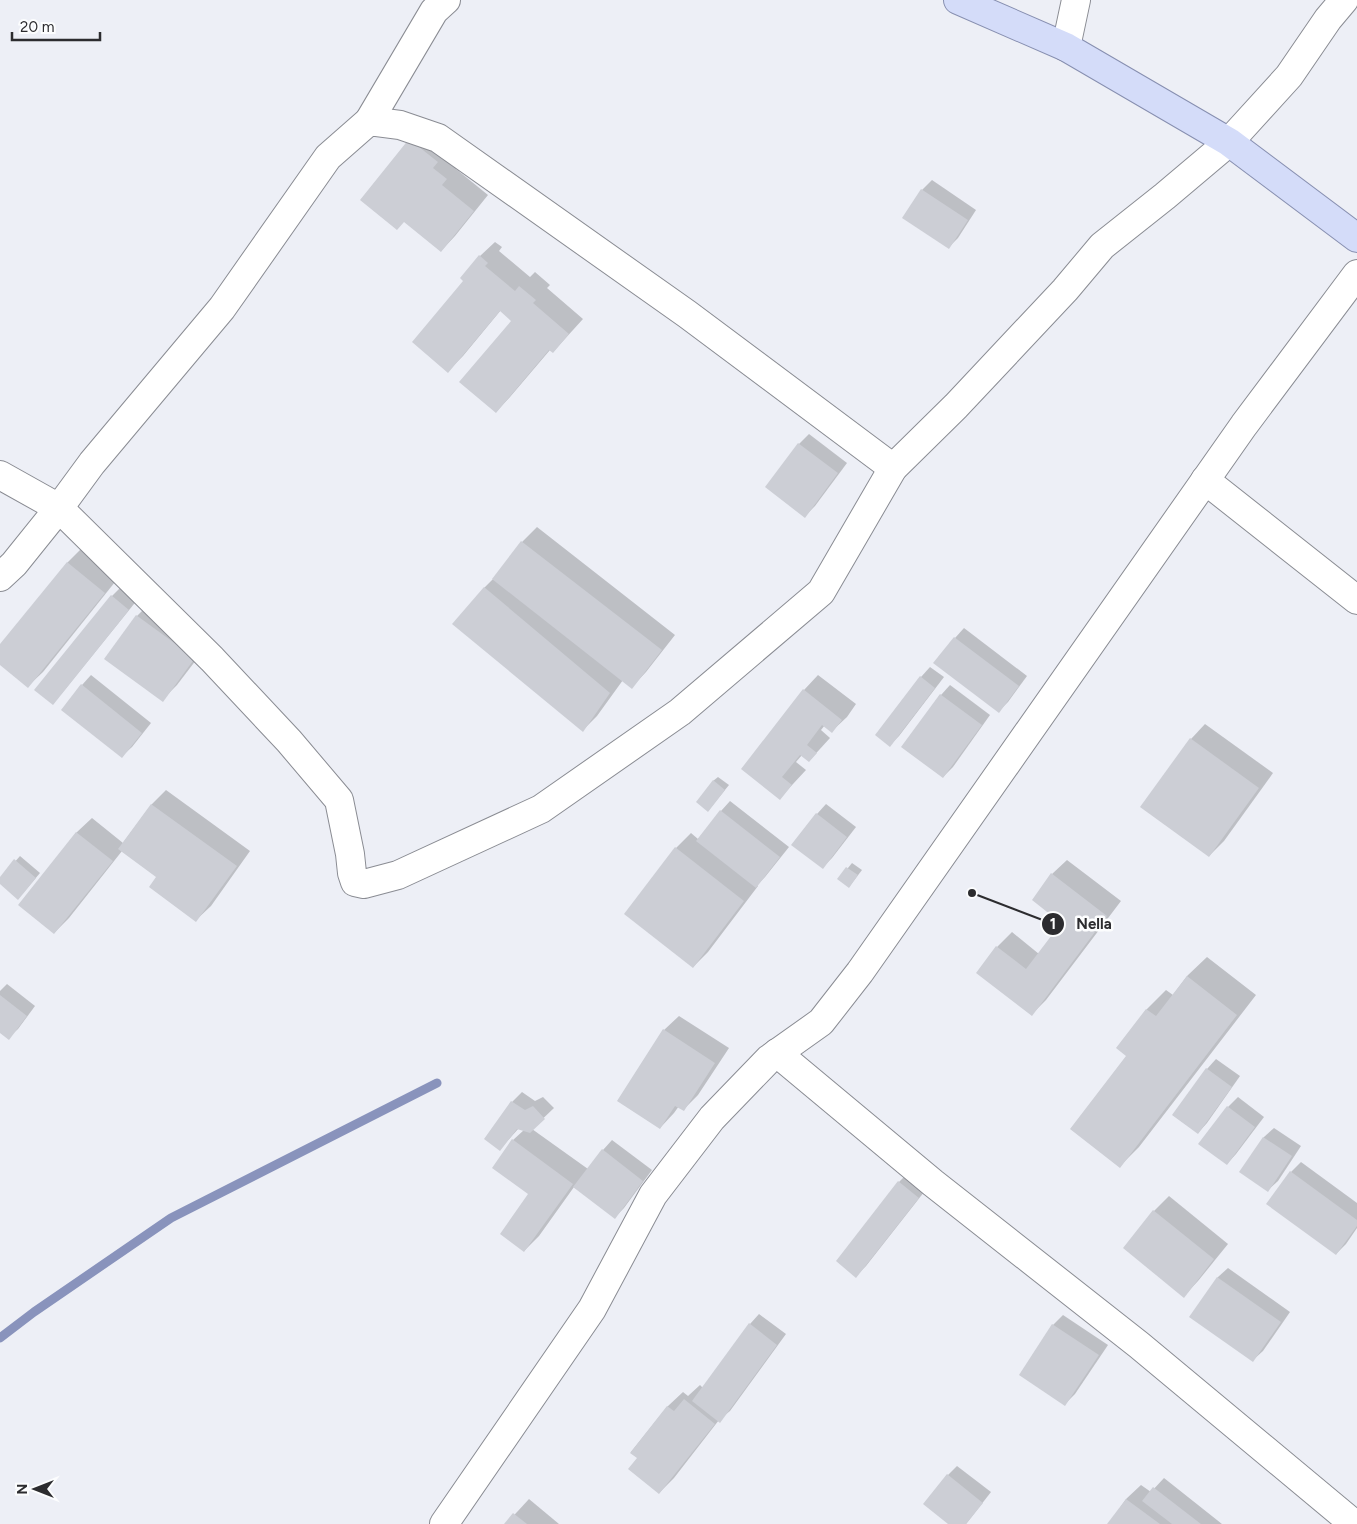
<svg xmlns="http://www.w3.org/2000/svg" width="1357" height="1524" viewBox="0 0 1357 1524" font-family="Figtree,sans-serif">
	<style>
		.shadow { fill: #0003 }
		.lines { fill: none; stroke-linecap: round; stroke-linejoin: round }
		.stream { stroke: #8993bc; stroke-width: 9 }
		.building { fill: #ccced5 }
		.minor-casing { stroke: #8a8c93; stroke-width: 30 }
		.major-casing { stroke: #878fb0; stroke-width: 30 }
		.minor { stroke: #fff; stroke-width: 28 }
		.major { stroke: #d4dcf9; stroke-width: 28 }
		.leader { fill: none; stroke: #2c2c2f; stroke-width: 2 }
		.callout-dot { fill: #2c2c2f; stroke: #fcfdfe; stroke-width: 2 }
		.mark-label { font-size: 15px; text-anchor: middle; font-weight: bold; fill: #fff }
		.callout-label { font-size: 15px; text-anchor: middle; font-weight: bold; fill: #2c2c2f; stroke: #fcfdfe; stroke-width: 5; stroke-linejoin: round; paint-order: stroke }
	</style>
	<rect width="100%" height="100%" fill="#edeff6"/>
	<g class="shadow">
		<path d="M410 140 460 163 456 169 488 195 455 236 441 251Z"/>
		<path d="M932 180 976 210 958 238 949 247 922 190Z"/>
		<path d="M495 242 502 247 499 251 530 277 535 272 550 285 547 288 583 319 553 352 550 350 510 397 496 412 513 321 501 310 463 356 448 371 464 281 480 256Z"/>
		<path d="M809 434 847 463 815 506 805 516 767 487 799 444Z"/>
		<path d="M537 527 675 635 646 672 632 687 623 680 597 716 583 730 484 588 494 578 522 542Z"/>
		<path d="M82 548 119 577 43 672 28 686 0 663V646L68 562Z"/>
		<path d="M122 586 138 599 62 693 36 690 112 596Z"/>
		<path d="M152 601 209 643 177 685 162 700 106 658 137 616Z"/>
		<path d="M964 628 1027 676 1008 702 999 711 955 638Z"/>
		<path d="M930 667 944 677 899 736 890 745 921 677Z"/>
		<path d="M91 675 151 723 132 747 122 756 82 685Z"/>
		<path d="M818 675 856 704 847 717 832 731 825 725 821 730 830 738 809 761 802 755 796 762 806 770 780 798 743 768 804 690Z"/>
		<path d="M950 685 990 715 953 767 943 777 941 695Z"/>
		<path d="M1205 724 1273 773 1224 841 1209 856 1191 739Z"/>
		<path d="M718 777 729 785 708 811 713 781Z"/>
		<path d="M166 790 250 851 211 906 196 920 158 877 122 851 69 918 54 933 20 905 77 832 92 818 123 843 152 804Z"/>
		<path d="M730 801 789 847 765 877 757 885 758 886 708 952 693 967 676 848 691 833 698 839 721 811Z"/>
		<path d="M826 804 856 827 832 858 823 867 817 814Z"/>
		<path d="M20 856 40 873 23 893 0 883V879Z"/>
		<path d="M1067 860 1121 901 1046 1000 1032 1014 978 972 997 947 1012 932 1039 954 1063 923 1052 874Z"/>
		<path d="M852 863 862 870 849 887 839 879Z"/>
		<path d="M1207 957 1256 995 1139 1147 1120 1166 1128 1055 1118 1048 1147 1009 1166 990 1173 995 1187 976Z"/>
		<path d="M7 984 35 1006 18 1029 8 1038 0 1032V991Z"/>
		<path d="M679 1016 729 1048 698 1095 684 1109 679 1106 674 1113 660 1128 664 1030Z"/>
		<path d="M1216 1059 1240 1076 1207 1123 1198 1133 1173 1115 1207 1069Z"/>
		<path d="M522 1092 535 1101 543 1097 554 1108 532 1129 588 1169 603 1150 612 1140 652 1170 624 1208 615 1217 574 1187 539 1236 524 1251 530 1193 513 1140 524 1130 519 1128 500 1149 486 1139 512 1102Z"/>
		<path d="M1238 1097 1264 1117 1236 1154 1227 1164 1228 1107Z"/>
		<path d="M1274 1128 1301 1146 1278 1181 1268 1190 1241 1172 1264 1137Z"/>
		<path d="M1301 1162 1357 1203V1228L1346 1244 1336 1254 1291 1172Z"/>
		<path d="M909 1172 928 1187 866 1266 856 1276 837 1261 899 1182Z"/>
		<path d="M1169 1196 1228 1244 1198 1281 1184 1296 1124 1248 1154 1211Z"/>
		<path d="M1228 1268 1290 1312 1263 1351 1253 1360 1191 1317 1218 1277Z"/>
		<path d="M759 1314 786 1334 730 1411 719 1420 674 1478 659 1493 638 1458 631 1452 668 1406 683 1392 688 1396 700 1385 703 1388 750 1324Z"/>
		<path d="M1063 1315 1108 1345 1075 1394 1065 1404 1053 1325Z"/>
		<path d="M957 1466 991 1492 966 1524H950L948 1475Z"/>
		<path d="M1164 1478 1222 1524H1109L1126 1499 1141 1485 1151 1492Z"/>
		<path d="M529 1499 559 1524H506Z"/>
	</g>
	<g class="lines">
		<path class="stream" d="M0 1338 34 1312 171 1218 437 1083"/>
	</g>
	<g class="building">
		<path d="M409 139 438 162 433 168 447 179 442 185 474 211 441 252 404 222 397 230 360 200Z"/>
		<path d="M921 189 968 220 949 249 902 218Z"/>
		<path d="M479 255 488 263 485 266 515 291 519 286 536 300 533 303 569 334 553 353 549 350 496 413 459 382 511 321 500 311 448 373 412 342 463 281 460 278Z"/>
		<path d="M798 443 838 473 805 518 765 487Z"/>
		<path d="M521 541 662 650 632 689 492 579Z"/>
		<path d="M67 562 105 593 28 688 0 665V644Z"/>
		<path d="M484 587 610 693 583 732 452 624Z"/>
		<path d="M111 595 129 610 53 705 34 690Z"/>
		<path d="M136 615 195 658 163 702 104 659Z"/>
		<path d="M954 637 1019 686 999 713 933 663Z"/>
		<path d="M920 676 935 688 890 747 875 735Z"/>
		<path d="M81 684 142 733 122 758 61 710Z"/>
		<path d="M803 689 842 720 832 733 822 725 807 745 817 753 809 762 800 755 782 777 792 785 780 800 741 769Z"/>
		<path d="M940 694 982 725 943 778 901 747Z"/>
		<path d="M1190 738 1259 788 1209 857 1140 807Z"/>
		<path d="M713 780 725 790 708 812 696 802Z"/>
		<path d="M151 804 237 866 196 922 149 887 156 877 118 849Z"/>
		<path d="M720 810 780 857 756 888 696 841Z"/>
		<path d="M816 813 847 837 823 869 791 845Z"/>
		<path d="M76 832 113 861 54 934 18 905Z"/>
		<path d="M675 847 744 901 693 968 624 914Z"/>
		<path d="M14 859 36 878 18 900 0 884V877Z"/>
		<path d="M846 867 858 875 849 888 837 879Z"/>
		<path d="M1051 873 1107 916 1032 1016 976 973 996 946 1026 969 1061 923 1032 900Z"/>
		<path d="M1187 976 1237 1015 1120 1168 1070 1129 1126 1056 1116 1048 1146 1009 1156 1016Z"/>
		<path d="M0 995 27 1016 9 1040 0 1033Z"/>
		<path d="M663 1029 715 1063 684 1111 675 1106 660 1129 617 1101Z"/>
		<path d="M1206 1068 1232 1087 1198 1134 1172 1115Z"/>
		<path d="M511 1101 525 1110 533 1106 545 1119 530 1133 517 1129 500 1151 484 1139Z"/>
		<path d="M1227 1106 1255 1127 1227 1165 1198 1144Z"/>
		<path d="M1263 1137 1292 1156 1268 1192 1239 1172Z"/>
		<path d="M512 1139 573 1184 524 1252 500 1234 528 1194 492 1168Z"/>
		<path d="M602 1149 643 1181 615 1219 573 1187Z"/>
		<path d="M1290 1171 1357 1220V1226L1336 1255 1266 1204Z"/>
		<path d="M898 1181 919 1198 856 1278 836 1261Z"/>
		<path d="M1153 1210 1214 1259 1184 1298 1123 1248Z"/>
		<path d="M1217 1277 1281 1322 1253 1362 1189 1317Z"/>
		<path d="M749 1323 777 1345 720 1423 692 1401Z"/>
		<path d="M1052 1324 1099 1355 1065 1406 1019 1375Z"/>
		<path d="M684 1399 715 1424 659 1494 628 1469 637 1458 630 1453 667 1406 674 1411Z"/>
		<path d="M947 1474 983 1503 966 1524H948L923 1504Z"/>
		<path d="M1153 1487 1201 1524H1172L1142 1501Z"/>
		<path d="M1126 1499 1160 1524H1107Z"/>
		<path d="M513 1513 527 1524H504Z"/>
	</g>
	<g class="lines">
		<g class="minor-casing">
			<g id="minor">
				<path d="M1066 47 1076 0"/>
				<path d="M369 121 434 11 446 0"/>
				<path d="M0 475 59 508 212 659 289 741 339 800 350 854 352 873 355 882 364 884 398 875 541 809 680 712 821 592 893 468 956 406 1065 290 1102 246 1165 196 1229 142 1289 76 1328 19 1344 0"/>
				<path d="M1205 480 1357 600"/>
				<path d="M0 577 14 564 59 508 92 463 222 308 328 157 369 121 400 125 438 138 687 314 893 468"/>
				<path d="M777 1053 933 1183 1139 1345 1354 1524"/>
				<path d="M444 1524 592 1309 653 1195 712 1118 769 1059 821 1022 860 972 1244 425 1357 274"/>
			</g>
		</g>
		<g class="major-casing">
			<path id="major" d="M958 0 1066 47 1229 142 1357 238"/>
		</g>
		<use href="#minor" class="minor"/>
		<use href="#major" class="major"/>
	</g>
	<path class="leader" d="M972 893L1053 924"/>
	<g class="callout-dot">
		<circle cx="972" cy="893" r="5"/>
		<circle cx="1053" cy="924" r="12"/>
	</g>
	<g class="mark-label">
		<text x="1053" y="929">1</text>
	</g>
	<g class="callout-label">
		<text x="1094" y="929">Nella</text>
	</g>
	<g transform="translate(35 1489) rotate(270)" stroke="#fcfdfe" stroke-width="4" paint-order="stroke">
	<path d="M0-4L9 19L0 12L-9 19Z" fill="#2c2c2f"/>
	<text y="-8" font-size="14" font-weight="bold" text-anchor="middle" fill="#2c2c2f">N</text>
	</g>
	<path d="M12 32v8h88v-8" fill="none" stroke="#2c2c2f" stroke-width="2.5"/>
	<text x="20" y="32" font-size="15" fill="#2c2c2f" stroke="#fcfdfe" stroke-width="4" paint-order="stroke">20 m</text>
</svg>
